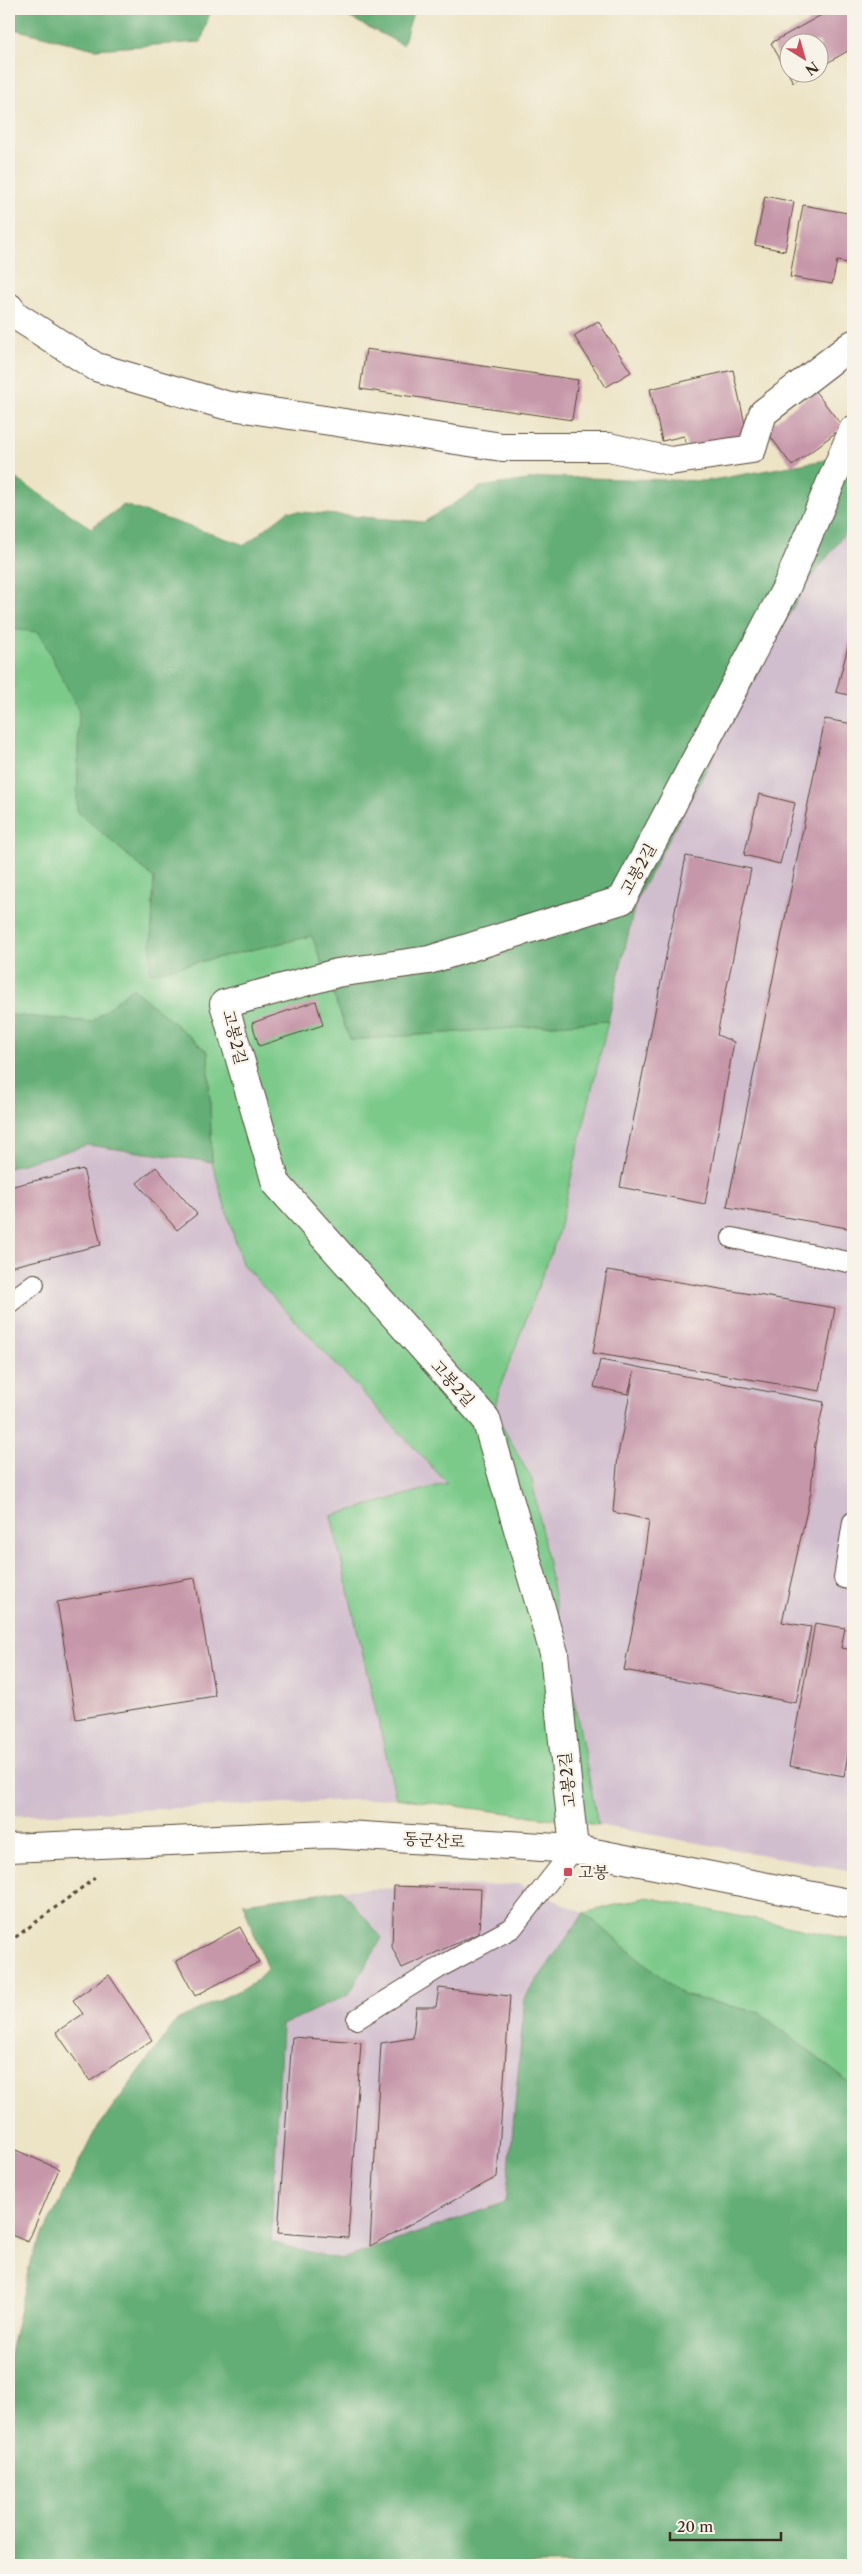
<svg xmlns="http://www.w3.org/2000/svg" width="862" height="2574" viewBox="0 0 862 2574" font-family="'Libre Caslon Text','Noto Serif KR',serif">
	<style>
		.industrial { fill: #d0bdcd }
		.green { fill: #7bca8a; stroke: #5b7a54 }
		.forest { fill: #64ae76; stroke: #506c4a }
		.building { fill: #c696a9 }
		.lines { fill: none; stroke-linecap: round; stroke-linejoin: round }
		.service-casing { stroke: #564637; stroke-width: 22 }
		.minor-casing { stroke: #564637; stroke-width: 30 }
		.tertiary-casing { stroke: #564637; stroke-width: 30 }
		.path { stroke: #564637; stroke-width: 3; stroke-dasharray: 4 4; stroke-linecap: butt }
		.service { stroke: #fff; stroke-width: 20 }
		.minor { stroke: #fff; stroke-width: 28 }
		.tertiary { stroke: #fff; stroke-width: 28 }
		.poi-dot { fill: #d1495b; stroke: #f7f3e8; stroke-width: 2 }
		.labels { text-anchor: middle; stroke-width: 4.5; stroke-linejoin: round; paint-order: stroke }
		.street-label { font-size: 16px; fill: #3b2a1e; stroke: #f7f3e8 }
		.poi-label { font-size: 16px; fill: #3b2a1e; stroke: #f7f3e8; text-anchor: start }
	</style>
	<rect width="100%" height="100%" fill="#f7f3e8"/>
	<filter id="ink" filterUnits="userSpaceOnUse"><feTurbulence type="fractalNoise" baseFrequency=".02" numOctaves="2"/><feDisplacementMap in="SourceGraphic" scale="10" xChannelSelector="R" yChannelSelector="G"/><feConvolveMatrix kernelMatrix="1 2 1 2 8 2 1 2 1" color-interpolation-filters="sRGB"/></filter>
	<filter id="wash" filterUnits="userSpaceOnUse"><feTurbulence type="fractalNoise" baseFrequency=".0096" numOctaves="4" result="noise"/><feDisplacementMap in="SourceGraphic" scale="20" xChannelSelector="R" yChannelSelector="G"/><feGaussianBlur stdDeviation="1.12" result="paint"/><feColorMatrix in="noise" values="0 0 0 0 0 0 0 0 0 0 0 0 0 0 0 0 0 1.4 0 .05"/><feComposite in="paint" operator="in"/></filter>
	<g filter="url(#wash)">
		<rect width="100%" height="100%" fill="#ede4c6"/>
		<g class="industrial">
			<path d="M853 522V1871L598 1825 532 1480 494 1412 499 1390 557 1237 636 900 802 591Z"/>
			<path d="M87 1145 212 1162 242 1264 447 1483 331 1516 396 1798 9 1816V1168Z"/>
			<path d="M518 1884 584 1913 525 1997 506 2202 340 2260 271 2242 282 2025 349 1994 382 1938 342 1890Z"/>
		</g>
		<g class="green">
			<path d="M9 629 39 631 79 711 77 811 154 878 150 973 312 936 350 1040 608 1021 557 1237 499 1390 494 1412 532 1480 598 1825 396 1798 331 1516 447 1483 242 1264 212 1162 208 1052 132 988 92 1022 9 1015Z"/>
			<path d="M647 1897 853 1940V2086L760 2013 683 1995 584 1913Z"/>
		</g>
		<g class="forest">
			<path d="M9 9H211L201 42 95 49 9 28Z"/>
			<path d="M333 9H414L403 45Z"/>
			<path d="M853 449V522L802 591 636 900 608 1021 350 1040 312 936 150 973 154 878 77 811 79 711 39 632 9 629V474L91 528 124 505 245 545 288 511 424 522 481 487 547 477 706 481 825 460Z"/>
			<path d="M132 988 208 1052 212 1162 87 1145 9 1168V1015L92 1022Z"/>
			<path d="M342 1890 382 1938 349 1994 282 2025 271 2242 340 2260 506 2202 525 1997 584 1913 683 1995 760 2013 853 2086V2565H9V2358L31 2258 94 2133 177 2020 252 1984 267 1969 243 1903Z"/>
		</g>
		<g id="blocks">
			<g class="building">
				<path d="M832 9H849L853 17V48L820 67V42H790V72H810L793 82 771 43Z"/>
				<path d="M765 196 794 202 785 251 755 245Z"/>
				<path d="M803 205 853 214V264L837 261 832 284 790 277Z"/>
				<path d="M598 321 631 372 606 387 574 336Z"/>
				<path d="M366 349 578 380 572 420 360 389Z"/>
				<path d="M733 370 748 438 688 451 684 436 662 441 650 389Z"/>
				<path d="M815 391 843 427 792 466 765 429Z"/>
				<path d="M853 628V696L836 692Z"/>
				<path d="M825 719 853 724V1229L727 1207Z"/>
				<path d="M759 794 795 803 780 864 744 855Z"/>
				<path d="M686 856 751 869 717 1035 734 1042 705 1204 620 1187Z"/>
				<path d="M316 1001 323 1025 259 1046 252 1023Z"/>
				<path d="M156 1167 197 1214 177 1230 137 1183Z"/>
				<path d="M83 1169 101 1245 9 1267V1187Z"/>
				<path d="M607 1270 835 1308 820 1391 593 1353Z"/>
				<path d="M600 1360 824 1402 815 1444 811 1492 782 1622 811 1627 796 1703 624 1670 639 1595 649 1520 613 1512 618 1455 634 1372 628 1394 594 1387Z"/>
				<path d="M195 1578 215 1696 76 1719 57 1602Z"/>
				<path d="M815 1623 845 1628 841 1648 853 1650V1726L844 1776 789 1766Z"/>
				<path d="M394 1886 481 1889 479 1933 402 1968 392 1947Z"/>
				<path d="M240 1927 259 1962 195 1996 176 1961Z"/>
				<path d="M109 1975 152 2040 90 2081 56 2032 83 2014 73 2000Z"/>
				<path d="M439 1988 510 1996 497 2177 370 2246 381 2043 413 2038 416 2007H436Z"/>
				<path d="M292 2037 361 2042 348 2238 278 2233Z"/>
				<path d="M9 2147 59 2169 28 2242 9 2234Z"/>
			</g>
		</g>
	</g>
	<g filter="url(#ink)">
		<use href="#blocks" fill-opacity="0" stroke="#564637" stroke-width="1"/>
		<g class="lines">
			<g class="service-casing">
				<g id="service">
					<path d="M732 1238 853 1263"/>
					<path d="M9 1303 34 1284"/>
					<path d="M853 1522 844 1578 853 1580"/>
					<path d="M357 2019 442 1966 512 1928 574 1849"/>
				</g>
			</g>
			<g class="minor-casing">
				<g id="minor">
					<path d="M9 307 15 315 96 367 225 405 502 447H609L670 461 752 449 763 413 853 344"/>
					<path d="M574 1849 554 1653 486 1419 276 1183 224 1004 337 973 429 960 622 900 786 588 853 430"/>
				</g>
			</g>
			<g class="tertiary-casing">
				<path id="tertiary" d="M9 1848 330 1834 574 1849 853 1904"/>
			</g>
			<path class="path" d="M9 1942 95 1878"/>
			<use href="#service" class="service"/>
			<use href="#minor" class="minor"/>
			<use href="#tertiary" class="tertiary"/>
		</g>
	</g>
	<rect class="poi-dot" x="563" y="1867" width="10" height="10" rx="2.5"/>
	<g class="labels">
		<g class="street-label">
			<text transform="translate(638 869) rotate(-61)" y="6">고봉2길</text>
			<text transform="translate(235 1037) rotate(76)" y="6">고봉2길</text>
			<text transform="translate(453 1383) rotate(48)" y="6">고봉2길</text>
			<text transform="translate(567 1780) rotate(-96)" y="6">고봉2길</text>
			<text transform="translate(434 1840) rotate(3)" y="6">동군산로</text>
		</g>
		<g class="poi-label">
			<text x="578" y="1878">고봉</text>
		</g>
	</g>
	<rect width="862" height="2574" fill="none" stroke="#f7f3e8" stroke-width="30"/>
	<g transform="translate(804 58) rotate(143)"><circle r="24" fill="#f7f3e8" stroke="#aca397"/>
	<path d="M0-4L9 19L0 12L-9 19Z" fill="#d1495b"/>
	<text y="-8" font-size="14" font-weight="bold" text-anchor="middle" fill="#3b2a1e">N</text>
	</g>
	<path d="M670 2532v8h111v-8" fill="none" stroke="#3b2a1e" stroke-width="2.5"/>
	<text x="677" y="2532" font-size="15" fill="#3b2a1e" stroke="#f7f3e8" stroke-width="4" paint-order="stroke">20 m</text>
</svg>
